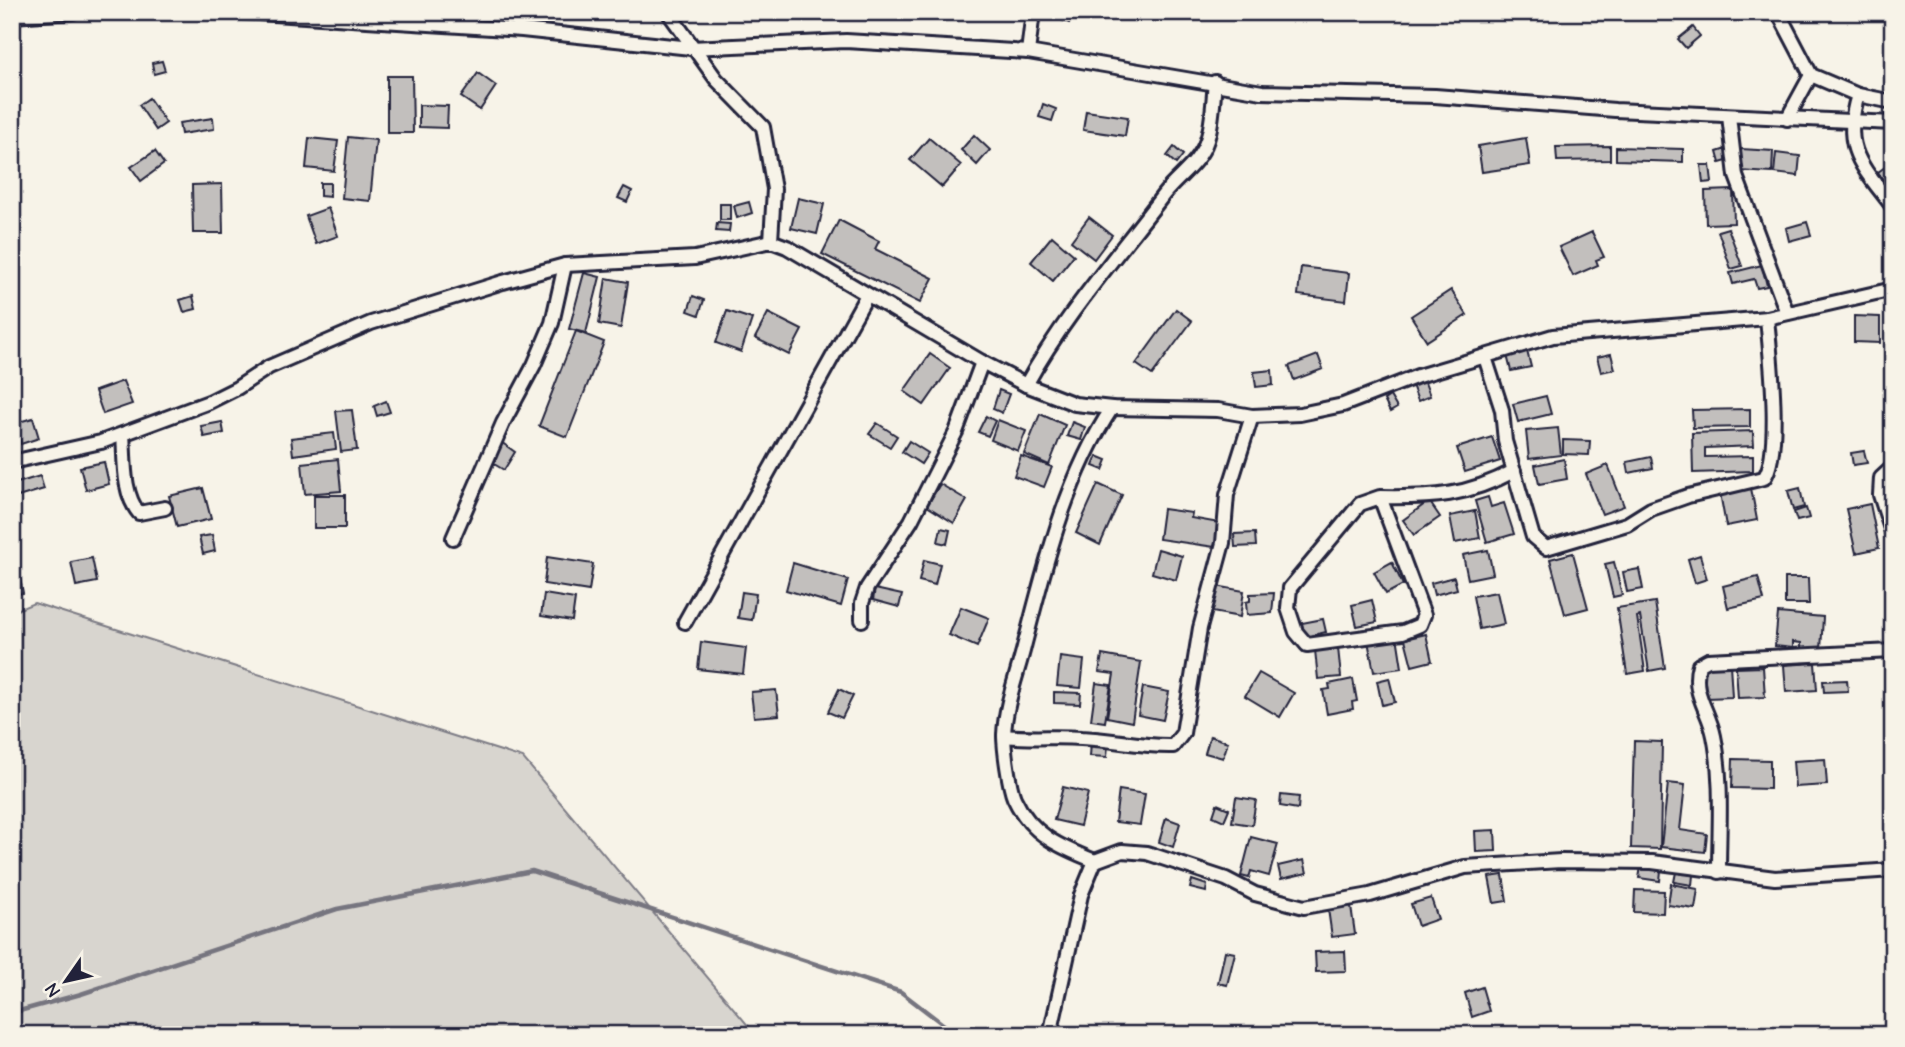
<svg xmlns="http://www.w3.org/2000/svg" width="1905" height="1047" viewBox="0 0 1905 1047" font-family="'Comic Neue',sans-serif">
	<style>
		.green { fill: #d8d5cf; stroke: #7d7c85; stroke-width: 2 }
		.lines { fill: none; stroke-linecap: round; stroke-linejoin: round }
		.stream { stroke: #76747f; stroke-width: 4.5 }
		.building { fill: #c2bfbd; stroke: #22223b; stroke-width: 2 }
		.minor-casing { stroke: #22223b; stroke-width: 18 }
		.minor { stroke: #f7f3e8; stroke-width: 12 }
	</style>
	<rect width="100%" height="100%" fill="#f7f3e8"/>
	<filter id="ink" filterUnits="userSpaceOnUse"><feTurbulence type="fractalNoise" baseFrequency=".0143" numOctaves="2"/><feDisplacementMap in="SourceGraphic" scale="14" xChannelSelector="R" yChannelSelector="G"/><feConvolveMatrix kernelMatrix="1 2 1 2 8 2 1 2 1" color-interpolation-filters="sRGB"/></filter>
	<g filter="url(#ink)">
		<path class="green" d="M34 603 523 758 756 1035H12V612Z"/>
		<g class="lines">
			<path class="stream" d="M12 1013 81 994 337 909 532 871 901 992 957 1035"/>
		</g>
		<g class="building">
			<path d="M1041 12H1072L1069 23Z"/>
			<path d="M1882 12H1893V25L1890 27Z"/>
			<path d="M1693 27 1700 36 1686 48 1678 39Z"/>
			<path d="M162 61 165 71 154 74 152 63Z"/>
			<path d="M478 73 496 86 480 110 461 97Z"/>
			<path d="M387 76H412L413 133H387Z"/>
			<path d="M149 98 166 123 156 130 139 105Z"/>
			<path d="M1043 104 1056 109 1052 121 1039 117Z"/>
			<path d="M419 105 448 106 447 128 419 127Z"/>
			<path d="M1086 111 1128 117 1125 136 1083 130Z"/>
			<path d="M213 118 214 129 181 134 179 123Z"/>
			<path d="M974 135 990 150 977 165 961 150Z"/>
			<path d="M348 137 376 140 370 201 342 198Z"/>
			<path d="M309 138 338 141 334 171 306 168Z"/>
			<path d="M929 138 961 165 942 187 910 160Z"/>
			<path d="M1526 138 1530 165 1482 172 1478 146Z"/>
			<path d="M1610 146V160L1557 161 1556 147Z"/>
			<path d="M1174 147 1183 155 1176 164 1167 156Z"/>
			<path d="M1616 147 1683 149V162L1616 160Z"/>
			<path d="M1726 149 1730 160 1720 163 1717 152Z"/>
			<path d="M1741 149 1773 151 1772 173 1739 171Z"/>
			<path d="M155 151 164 164 141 181 131 167Z"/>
			<path d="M1776 153 1800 156 1798 176 1774 173Z"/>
			<path d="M1701 165H1710L1712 182 1703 183Z"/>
			<path d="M1888 165 1893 173V184L1888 187 1878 172Z"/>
			<path d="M320 183H330V197L320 196Z"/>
			<path d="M222 184 223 233H193L192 185Z"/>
			<path d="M624 187 632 191 627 202 618 198Z"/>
			<path d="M1733 190 1734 223 1706 224 1705 191Z"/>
			<path d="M798 198 824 204 817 234 791 228Z"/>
			<path d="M749 202 752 213 737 218 734 206Z"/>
			<rect x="720" y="204" width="10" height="16"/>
			<path d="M328 208 338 236 316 244 306 216Z"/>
			<path d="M1089 217 1112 235 1094 259 1071 241Z"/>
			<path d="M839 220 879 241 875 249 933 278 920 303 822 254Z"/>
			<path d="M1807 222 1811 235 1789 241 1786 228Z"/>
			<path d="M717 223 730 224 729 232 716 231Z"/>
			<path d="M1728 228 1742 266 1731 269 1718 231Z"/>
			<path d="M1592 232 1604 257 1596 260 1598 265 1573 276 1559 247Z"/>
			<path d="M1052 236 1074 255 1053 281 1031 262Z"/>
			<path d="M1762 265 1767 286 1757 288 1754 279 1733 284 1730 273Z"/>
			<path d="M1301 267 1349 273 1346 301 1298 295Z"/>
			<path d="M584 273 600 277 586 333 569 329Z"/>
			<path d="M606 278 628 282 621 328 599 324Z"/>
			<path d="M1451 290 1467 315 1427 341 1411 316Z"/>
			<path d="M193 296 196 309 184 312 180 300Z"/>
			<path d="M693 296 704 300 699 315 688 311Z"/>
			<path d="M1176 309 1192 321 1152 375 1136 364Z"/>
			<path d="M727 311 752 319 741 352 716 343Z"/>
			<path d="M768 313 802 330 789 355 755 338Z"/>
			<path d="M1854 316 1880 317V343L1854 342Z"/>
			<path d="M576 331 604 342 567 437 539 426Z"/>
			<path d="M1527 351 1531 367 1511 371 1507 355Z"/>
			<path d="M930 354 950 368 924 405 904 391Z"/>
			<path d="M1611 354 1615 369 1601 372 1597 357Z"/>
			<path d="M1318 355 1323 369 1294 380 1289 366Z"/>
			<path d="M1272 370 1273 385 1256 387 1254 372Z"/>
			<path d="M1424 380 1430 396 1418 401 1412 385Z"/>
			<path d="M123 381 132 404 103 414 95 391Z"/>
			<path d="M999 390 1009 394 1002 413 993 409Z"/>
			<path d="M1390 396 1397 408 1390 412 1384 400Z"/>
			<path d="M1546 396 1551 414 1518 422 1513 404Z"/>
			<path d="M386 401 390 412 377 416 374 406Z"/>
			<path d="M1750 409V427L1693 428 1692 410Z"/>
			<path d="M352 410 357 450 341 452 336 411Z"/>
			<path d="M1040 414 1065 425 1049 465 1024 454Z"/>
			<path d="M986 416 995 421 988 436 978 432Z"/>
			<path d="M33 418 39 438 21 444 15 423Z"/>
			<path d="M998 420 1026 431 1018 451 991 440Z"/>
			<path d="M222 422 224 433 204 437 201 426Z"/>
			<path d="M1072 422 1085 427 1081 440 1067 436Z"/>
			<path d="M877 423 897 436 890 447 869 434Z"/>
			<path d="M1558 428 1561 455 1529 459 1526 431Z"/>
			<path d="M1753 431 1754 446 1705 448V457L1753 456V471L1693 473 1692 433Z"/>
			<path d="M334 433 336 449 293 455 291 438Z"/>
			<path d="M1492 437 1500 461 1465 472 1457 448Z"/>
			<path d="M1563 440 1590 441 1589 455 1563 454Z"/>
			<path d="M909 441 928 453 921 464 902 452Z"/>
			<path d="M501 442 515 452 504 470 489 461Z"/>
			<path d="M1864 451 1867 463 1853 465 1851 453Z"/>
			<path d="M1021 456 1052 467 1044 487 1014 476Z"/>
			<path d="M1097 456 1107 460 1103 470 1093 466Z"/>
			<path d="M1651 457 1653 468 1629 473 1627 462Z"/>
			<path d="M338 459 341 491 305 494 302 463Z"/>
			<path d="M1564 459 1567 479 1539 484 1535 465Z"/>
			<path d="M104 462 109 484 86 490 80 467Z"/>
			<path d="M1608 465 1624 506 1602 514 1586 474Z"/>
			<path d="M40 476 44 489 18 497 14 484Z"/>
			<path d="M940 484 967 500 954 523 927 506Z"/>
			<path d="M1098 484 1122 495 1100 545 1076 533Z"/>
			<path d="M203 488 211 519 177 527 169 496Z"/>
			<path d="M1751 488 1757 520 1726 526 1720 493Z"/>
			<path d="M1800 488 1804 507 1793 510 1788 491Z"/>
			<rect x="314" y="495" width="31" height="33"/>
			<path d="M1488 497 1491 507 1504 503 1514 534 1487 542 1475 501Z"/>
			<path d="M1429 501 1440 517 1414 535 1403 520Z"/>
			<path d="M1870 504 1879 548 1856 553 1846 509Z"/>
			<path d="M1806 508 1809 518 1797 521 1794 512Z"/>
			<path d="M1163 509 1192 513 1191 518 1219 523 1215 547 1159 539Z"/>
			<path d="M1475 511 1480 538 1455 543 1450 516Z"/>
			<path d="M941 528 950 530 947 544 938 542Z"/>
			<path d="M1255 533 1256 546 1235 547 1234 534Z"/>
			<path d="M212 535 215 551 203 554 199 537Z"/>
			<path d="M1158 549 1182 556 1176 580 1152 573Z"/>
			<path d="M1488 550 1493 574 1468 579 1463 555Z"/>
			<path d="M1573 553 1588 608 1565 614 1550 559Z"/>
			<path d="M1700 555 1707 579 1695 583 1688 559Z"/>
			<path d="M547 557 593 564 589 591 544 584Z"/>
			<path d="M92 558 97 582 76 586 71 562Z"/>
			<path d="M924 560 940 564 935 585 919 581Z"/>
			<path d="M1392 562 1403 585 1386 594 1374 572Z"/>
			<path d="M1614 562 1622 595 1613 597 1605 564Z"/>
			<path d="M793 563 848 580 841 606 786 590Z"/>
			<path d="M18 569 23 593 12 595V570Z"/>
			<path d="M1639 569 1643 589 1627 592 1623 572Z"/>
			<path d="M1454 577 1457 589 1434 595 1431 583Z"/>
			<path d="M1758 577 1764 600 1728 608 1723 586Z"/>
			<path d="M1785 578H1808L1809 604H1785Z"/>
			<path d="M1216 586 1244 591 1240 617 1212 612Z"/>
			<path d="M875 589 902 595 899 607 873 600Z"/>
			<path d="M742 592 756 594 752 620 738 618Z"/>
			<path d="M1497 592 1504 624 1479 629 1473 596Z"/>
			<path d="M1274 593 1272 613 1247 615 1246 602 1250 601V594Z"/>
			<path d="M544 594 575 599 572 621 541 616Z"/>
			<path d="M1372 600 1377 622 1357 626 1352 605Z"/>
			<path d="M1655 602 1665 668 1649 671 1640 616 1637 617 1645 671 1627 674 1617 608Z"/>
			<path d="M961 607 989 618 977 647 949 635Z"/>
			<path d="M1778 613 1823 617 1821 650 1801 648V643L1793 642V648L1775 646Z"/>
			<path d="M1323 619 1326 632 1305 637 1302 623Z"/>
			<path d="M1426 634 1432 661 1412 666 1405 639Z"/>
			<path d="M1397 636 1402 668 1374 672 1368 641Z"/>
			<path d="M701 642 746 648 743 674 698 669Z"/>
			<path d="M1338 648 1341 677 1318 679 1315 650Z"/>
			<path d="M1102 655 1141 662 1132 722 1107 717 1114 674 1099 672Z"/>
			<path d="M1060 657 1084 660 1081 688 1057 686Z"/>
			<path d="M1815 663 1817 690 1786 692 1784 665Z"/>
			<path d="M1730 664 1732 697 1706 698 1704 666Z"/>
			<path d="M1763 667 1765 697 1738 698 1736 668Z"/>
			<path d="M1259 673 1294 693 1280 717 1245 696Z"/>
			<path d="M1389 678 1395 702 1382 705 1377 681Z"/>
			<path d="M1353 679 1357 701 1352 702 1353 709 1327 714 1323 690 1330 689 1329 684Z"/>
			<path d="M1847 680 1848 691 1824 692 1823 681Z"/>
			<path d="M1096 683 1111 685 1105 722 1091 720Z"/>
			<path d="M1143 687 1169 692 1163 720 1138 715Z"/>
			<path d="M839 689 853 696 842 718 828 712Z"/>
			<path d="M776 690 779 715 754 717 751 692Z"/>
			<path d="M1054 692 1081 693 1080 704 1054 703Z"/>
			<path d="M1210 736 1228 742 1223 758 1205 753Z"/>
			<path d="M1634 741 1662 742 1660 849 1631 848Z"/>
			<path d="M1091 743 1108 744 1107 757 1090 756Z"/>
			<path d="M1733 759 1770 760V789L1732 788Z"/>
			<path d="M1825 759 1827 785 1795 787 1793 761Z"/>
			<path d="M1668 783 1685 785 1680 830 1707 834 1705 852 1661 847Z"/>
			<path d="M1063 787 1088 793 1080 826 1054 820Z"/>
			<path d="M1119 790 1145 794 1140 825 1115 822Z"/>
			<path d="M1281 795 1299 797 1298 809 1280 806Z"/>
			<path d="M1236 797 1256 800 1252 825 1232 822Z"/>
			<path d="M1217 804 1229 809 1224 821 1213 816Z"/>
			<path d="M1166 818 1180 823 1173 847 1159 842Z"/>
			<path d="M1495 830 1496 851 1476 852 1475 831Z"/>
			<path d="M1251 837 1278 844 1269 876 1251 871 1249 878 1241 876Z"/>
			<path d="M1304 860 1307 873 1281 879 1278 866Z"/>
			<path d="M1641 867 1661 870 1660 881 1639 878Z"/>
			<path d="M1676 872 1693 875 1692 885 1674 882Z"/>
			<path d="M1503 875 1507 901 1494 903 1489 877Z"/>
			<path d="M1192 880 1207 885 1206 892 1190 888Z"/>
			<path d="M1671 884 1698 889 1695 909 1668 905Z"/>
			<path d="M1635 890 1664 891 1663 913 1634 912Z"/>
			<path d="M1431 898 1438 919 1418 926 1411 904Z"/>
			<path d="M1351 906 1355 934 1332 937 1328 909Z"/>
			<path d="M1225 951 1235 953 1227 985 1218 983Z"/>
			<path d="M1345 951 1346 971 1316 972 1315 952Z"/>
			<path d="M1482 987 1489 1011 1472 1017 1465 993Z"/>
		</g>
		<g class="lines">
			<g class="minor-casing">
				<g id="minor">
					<path d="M241 12 522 30 691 48 846 41 1028 52 1262 92 1435 96 1615 110 1893 123"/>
					<path d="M668 12 716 79 763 127 774 189 771 241"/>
					<path d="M1778 12 1811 75 1858 95 1893 102"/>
					<path d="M12 16 73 12"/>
					<path d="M1028 52 1033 12"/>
					<path d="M1858 95C1841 149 1862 166 1893 207"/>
					<path d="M1729 116 1736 176 1787 313"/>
					<path d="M1787 119 1811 75"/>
					<path d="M1485 357 1502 410 1505 441 1533 537 1546 548 1627 524 1651 509 1688 496 1764 478C1782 454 1770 352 1767 318"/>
					<path d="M1026 385C1064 316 1117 256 1164 194 1179 175 1199 164 1207 140 1213 122 1213 100 1215 82"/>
					<path d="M123 434C125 459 122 493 139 513L165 508"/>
					<path d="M12 462 101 442 209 402 237 388 269 367 371 323 503 282 565 265 695 258 771 241 787 247 982 362 1026 385 1075 404 1112 408 1218 410 1252 416 1300 414 1343 405 1418 376 1553 336 1767 318 1893 289"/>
					<path d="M1893 467 1881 478 1880 495 1893 535"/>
					<path d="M1380 497 1360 504 1290 588 1288 608 1296 632 1307 645 1403 632 1420 625 1424 615 1380 497C1433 498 1467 496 1514 471"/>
					<path d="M453 538 503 423 534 365 552 323 565 265"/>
					<path d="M862 620V603L867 588 911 521 956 432 982 362"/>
					<path d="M685 622 867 295"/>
					<path d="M1004 736C1030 739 1055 736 1081 738 1112 739 1142 747 1173 746L1183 733 1200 628 1223 543 1227 495 1252 416"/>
					<path d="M1095 861 1122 851 1147 853 1226 879 1255 894 1304 907 1370 895 1465 867 1561 861 1652 862 1775 878 1893 870"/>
					<path d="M1719 872C1719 828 1723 780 1714 736 1709 710 1691 693 1699 665L1708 660 1893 651"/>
					<path d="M1050 1035 1081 895 1095 861C1060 847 1031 835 1014 798 1009 786 1004 748 1004 735 1005 706 1017 675 1024 647 1045 566 1065 479 1112 408"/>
				</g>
			</g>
			<use href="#minor" class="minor"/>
		</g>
	</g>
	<rect width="1905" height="1047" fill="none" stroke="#f7f3e8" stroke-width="42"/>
	<rect x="21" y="21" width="1863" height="1005" fill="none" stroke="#22223b" stroke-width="2.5" filter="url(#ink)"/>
	<g transform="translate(66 981) rotate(236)" stroke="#f7f3e8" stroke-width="5" paint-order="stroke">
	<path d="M0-5L12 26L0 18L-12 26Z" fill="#22223b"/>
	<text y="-10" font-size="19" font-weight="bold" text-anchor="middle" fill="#22223b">N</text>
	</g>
</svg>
